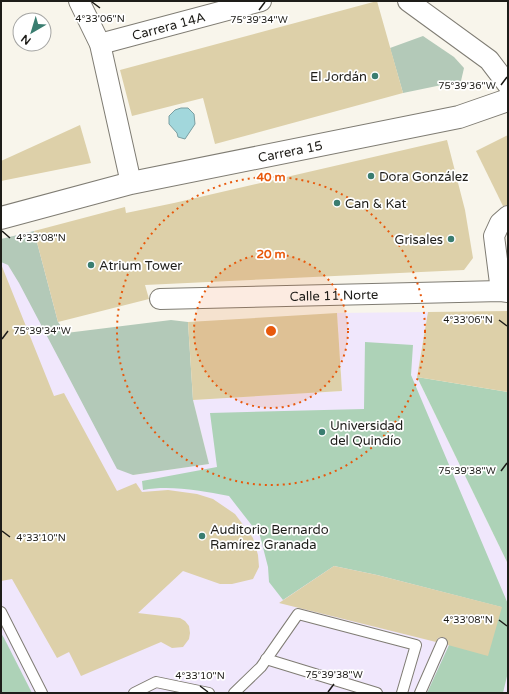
<svg xmlns="http://www.w3.org/2000/svg" width="509" height="694" viewBox="0 0 509 694" font-family="'Varela Round',sans-serif">
	<style>
		.education { fill: #f0e7fc }
		.green { fill: #b3c9b8 }
		.forest { fill: #add2b7 }
		.water { fill: #a2d7dc; stroke: #7a9fa2 }
		.building { fill: #ddd0a9 }
		.lines { fill: none; stroke-linecap: round; stroke-linejoin: round }
		.lane-casing { stroke: #7f7c73; stroke-width: 12 }
		.street-casing { stroke: #7f7c73; stroke-width: 22 }
		.secondary-casing { stroke: #7f7c73; stroke-width: 24 }
		.lane { stroke: #fff; stroke-width: 10 }
		.street { stroke: #fff; stroke-width: 20 }
		.secondary { stroke: #fff; stroke-width: 22 }
		.ticks { fill: none; stroke: #1e1d19; stroke-width: 1.5 }
		.ring { fill: none; stroke: #e8590c; stroke-width: 2; stroke-dasharray: 2 4 }
		.poi-dot { fill: #3a7d70; stroke: #fff; stroke-width: 1.5 }
		.labels { text-anchor: middle; stroke-width: 3.5; stroke-linejoin: round; paint-order: stroke }
		.street-label { font-size: 13px; fill: #1e1d19; stroke: #fff }
		.poi-label { font-size: 13px; fill: #1e1d19; stroke: #fff; text-anchor: start }
		.ticks-label { font-size: 10px; text-anchor: middle; fill: #1e1d19; stroke: #fff; stroke-width: 3.5; stroke-linejoin: round; paint-order: stroke }
		.centre { fill: #e8590c; stroke: #fff; stroke-width: 2 }
		.ring-label { font-size: 12px; text-anchor: middle; font-weight: bold; fill: #e8590c; stroke: #fff; stroke-width: 3.5; stroke-linejoin: round; paint-order: stroke }
	</style>
	<rect width="100%" height="100%" fill="#f8f5eb"/>
	<path class="education" d="M34 231 58 322 133 475 209 464 193 400 342 391 337 313 428 312 417 377 508 564V693H1V239Z"/>
	<g class="green">
		<path d="M423 36 454 57 464 68 461 81 403 93 390 48Z"/>
		<path d="M34 231 58 322 66 333 171 320 188 322 193 400 209 464 133 475 117 469 19 283 8 265 1 262V239Z"/>
	</g>
	<g class="forest">
		<path d="M365 342 413 345 411 375 508 604V672L503 693H427L449 645 501 607 377 575 334 566 283 600 269 582 268 567 260 536 229 496C200 491 172 485 143 490L142 481 217 467 210 413 364 409Z"/>
		<path d="M417 377 508 392V564Z"/>
		<path d="M1 633 4 638 32 693H1Z"/>
	</g>
	<path class="water" d="M181 108H188L194 114 195 124 185 139 178 137 177 133 169 124V116L175 110Z"/>
	<g class="building">
		<path d="M377 1 403 93 215 144 203 98 132 116 120 70Z"/>
		<path d="M80 125 91 163 1 181V161Z"/>
		<path d="M508 135V205L503 206 476 151Z"/>
		<path d="M447 140 465 210 473 258 464 270 145 285 149 299 58 322 34 231 125 207 126 213 174 203Z"/>
		<path d="M1 264 54 396 64 393 117 491 136 483 142 492 168 490 197 494 213 499 235 514 253 538 258 555 259 567 253 579 232 584H220L183 571 138 613 180 618 185 621 189 626 190 633 189 639 183 647 172 648 161 642 81 676 69 652 57 658 12 579 1 581Z"/>
		<path d="M508 311V392L417 377 428 312Z"/>
		<path d="M337 313 342 391 193 400 188 322Z"/>
		<path d="M334 566 377 575 502 607 488 656 448 645 447 640 444 637 438 638 436 642 279 603Z"/>
	</g>
	<g class="lines">
		<g class="lane-casing">
			<g id="lane">
				<path d="M1 612 42 693"/>
				<path d="M266 659 377 693"/>
				<path d="M134 693 156 682 209 693"/>
				<path d="M234 693 261 667 298 614 416 645 402 693"/>
				<path d="M420 693 442 643"/>
			</g>
		</g>
		<g class="street-casing">
			<g id="street">
				<path d="M79 1 100 44 131 183"/>
				<path d="M408 1 489 60 508 85"/>
				<path id="s1" d="M100 44 261 1"/>
				<path d="M501 291 494 236 500 223 508 216"/>
				<path id="s2" d="M160 299 501 291 508 292"/>
			</g>
		</g>
		<g class="secondary-casing">
			<g id="secondary">
				<path id="s3" d="M1 218 131 183 459 117 508 100"/>
			</g>
		</g>
		<use href="#lane" class="lane"/>
		<use href="#street" class="street"/>
		<use href="#secondary" class="secondary"/>
	</g>
	<path class="ticks" d="M92 2 100 8M259 10 265 2M501 85 507 77M2 231 10 238M499 320 507 326M2 339 8 331M501 471 507 463M2 531 10 537M499 620 507 626M200 686 208 692M328 692 334 684"/>
	<circle cx="271" cy="331" r="77" fill="#e8590c" fill-opacity=".12"/>
	<g class="ring">
		<circle cx="271" cy="331" r="77"/>
		<circle cx="271" cy="331" r="154"/>
	</g>
	<g class="poi-dot">
		<circle cx="375" cy="76" r="4"/>
		<circle cx="371" cy="176" r="4"/>
		<circle cx="337" cy="203" r="4"/>
		<circle cx="451" cy="239" r="4"/>
		<circle cx="91" cy="265" r="4"/>
		<circle cx="322" cy="432" r="4"/>
		<circle cx="202" cy="536" r="4"/>
	</g>
	<g class="labels">
		<g class="street-label">
			<text dy="5" stroke="none"><textPath href="#s1" startOffset="71">Carrera 14A</textPath></text>
			<text dy="5" stroke="none"><textPath href="#s3" startOffset="297">Carrera 15</textPath></text>
			<text dy="5" stroke="none"><textPath href="#s2" startOffset="174">Calle 11 Norte</textPath></text>
		</g>
		<g class="poi-label">
			<text x="367" y="81" text-anchor="end">El Jordán</text>
			<text x="379" y="181">Dora González</text>
			<text x="345" y="208">Can &amp; Kat</text>
			<text x="443" y="244" text-anchor="end">Grisales</text>
			<text x="99" y="270">Atrium Tower</text>
			<text x="330" y="430">Universidad<tspan x="330" dy="15">del Quindío</tspan></text>
			<text x="210" y="534">Auditorio Bernardo<tspan x="210" dy="15">Ramírez Granada</tspan></text>
		</g>
	</g>
	<g class="ticks-label">
		<text x="100" y="22">4°33'06"N</text>
		<text x="259" y="23">75°39'34"W</text>
		<text x="467" y="89">75°39'36"W</text>
		<text x="41" y="241">4°33'08"N</text>
		<text x="468" y="323">4°33'06"N</text>
		<text x="42" y="334">75°39'34"W</text>
		<text x="467" y="474">75°39'38"W</text>
		<text x="41" y="541">4°33'10"N</text>
		<text x="468" y="623">4°33'08"N</text>
		<text x="334" y="678">75°39'38"W</text>
		<text x="200" y="679">4°33'10"N</text>
	</g>
	<circle cx="271" cy="331" r="6" class="centre"/>
	<g class="ring-label">
		<text x="271" y="181">40 m</text>
		<text x="271" y="258">20 m</text>
	</g>
	<rect width="509" height="694" fill="none" stroke="#1e1d19" stroke-width="4"/>
	<g transform="translate(32 32) rotate(218)"><circle r="19" fill="#ffffff" stroke="#a5a5a3"/>
	<path d="M0-3L7 15L0 10L-7 15Z" fill="#3a7d70"/>
	<text y="-6" font-size="11" font-weight="bold" text-anchor="middle" fill="#1e1d19">N</text>
	</g>
</svg>
